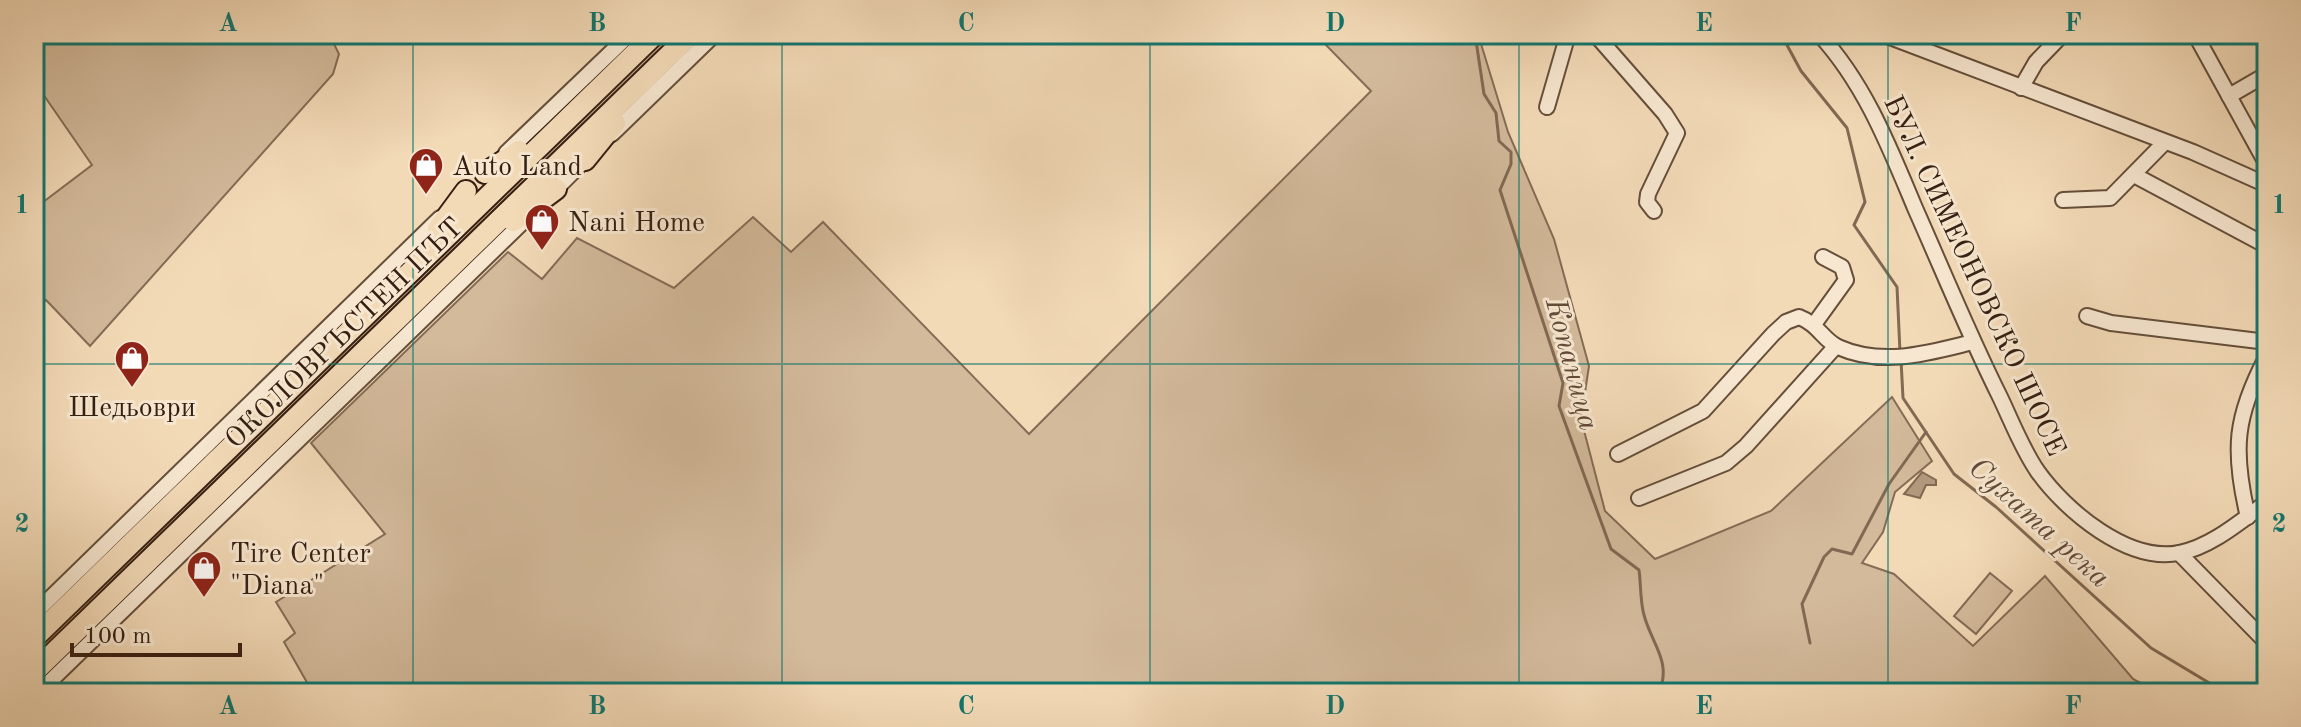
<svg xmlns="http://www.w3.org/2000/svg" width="2301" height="727" viewBox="0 0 2301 727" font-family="'Old Standard TT',serif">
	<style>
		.green { fill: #d3ba9b; stroke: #846c56; stroke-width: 2 }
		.water { fill: #b39a7f; stroke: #816953; stroke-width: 2 }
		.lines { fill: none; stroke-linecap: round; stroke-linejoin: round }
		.stream { stroke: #816953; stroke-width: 3 }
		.minor-casing { stroke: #654e3a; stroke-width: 18 }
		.highway-casing { stroke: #361f11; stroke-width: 24 }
		.minor { stroke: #f7e7d0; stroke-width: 14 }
		.highway { stroke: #f3dab7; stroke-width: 20 }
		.grid { fill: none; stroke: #0f766e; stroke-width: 2; stroke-opacity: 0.55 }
		.labels { text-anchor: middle; stroke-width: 6; stroke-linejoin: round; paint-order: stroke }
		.poi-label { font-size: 28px; fill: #361f11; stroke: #f7e7d0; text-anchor: start }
		.street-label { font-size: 28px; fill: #361f11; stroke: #f7e7d0 }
		.water-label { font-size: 30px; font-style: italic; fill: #624a38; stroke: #f7e7d0 }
		.neatline { fill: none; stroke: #0f766e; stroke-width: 3 }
		.grid-label { font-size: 26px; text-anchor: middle; font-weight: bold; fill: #0f766e }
	</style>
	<rect width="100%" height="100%" fill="#f3dab7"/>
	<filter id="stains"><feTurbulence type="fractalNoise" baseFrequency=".0025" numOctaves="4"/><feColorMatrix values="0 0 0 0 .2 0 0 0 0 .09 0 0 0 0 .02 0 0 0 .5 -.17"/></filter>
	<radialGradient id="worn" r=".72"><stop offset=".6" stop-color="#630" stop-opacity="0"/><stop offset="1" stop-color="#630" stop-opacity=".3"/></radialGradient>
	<g class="green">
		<path d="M54 34H329L339 54 333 74 90 346 46 300 34 311V209L92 165 34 81V41Z"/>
		<path d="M668 34H675L34 657V651Z"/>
		<path d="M1331 34H1478L1508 132 1554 239 1589 366 1581 419 1605 511 1655 559 1771 511 1892 397 1932 461 1895 492 1883 532 1862 563 1894 574 1973 646 2045 576 2133 679 2160 693H300L309 686 284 642 295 633 276 602 385 534 311 443 508 252 542 279 577 238 674 288 753 217 791 252 823 222 1029 434 1371 91 1321 40Z"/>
		<path d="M516 224 34 691V684L470 260Z"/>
		<path d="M1990 573 2012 591 1976 634 1954 616Z"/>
	</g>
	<path class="water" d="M1922 472 1936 480V485H1926L1920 498 1904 494Z"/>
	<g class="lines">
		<g class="stream">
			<path d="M1475 34 1484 94 1496 113 1499 141 1511 152V164L1500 190 1563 383 1559 406 1611 549 1639 570C1641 584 1640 601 1644 615 1652 645 1672 661 1659 693"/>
			<path d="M1781 34 1801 71 1847 128 1865 202 1854 225 1897 287 1900 352"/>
			<path d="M1901 360 1903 398 1954 474 1996 507 2151 648 2226 693"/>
			<path d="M1810 643 1802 604 1824 557 1832 549 1852 554 1889 484 1926 432"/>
		</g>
		<g class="minor-casing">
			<g id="minor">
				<path d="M1595 34 1665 114 1677 133 1648 194 1647 202 1654 211"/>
				<path d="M1819 34C1865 84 1889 146 1915 208 1943 271 1969 335 2000 397 2012 422 2022 449 2038 472 2066 511 2128 563 2179 553 2211 547 2241 521 2267 502"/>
				<path d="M1882 34 2193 152 2267 185"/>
				<path d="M2195 34 2267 165"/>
				<path d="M2021 88 2036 62 2063 34"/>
				<path d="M2229 96 2267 74"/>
				<path d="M1547 107 1568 34"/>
				<path d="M612 134 715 34"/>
				<path d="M506 153 630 34"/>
				<path d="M2134 175 2267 246"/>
				<path d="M549 196 591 154"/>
				<path d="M2063 200 2110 198 2164 143"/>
				<path d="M2087 316 2111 323 2267 342"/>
				<path d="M1815 323 1846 280 1842 267 1823 257"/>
				<path d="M1618 454 1703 411 1773 334 1786 322 1799 317C1818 324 1823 340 1838 347 1883 367 1928 353 1973 342"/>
				<path d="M1639 498 1726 463 1746 446 1836 346"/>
				<path d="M2248 517C2232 450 2235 416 2267 356"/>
				<path d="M2179 553 2267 643"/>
				<path d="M34 614 440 218"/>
				<path d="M38 693 526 219"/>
			</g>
		</g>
		<g class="highway-casing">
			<g id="highway">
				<path d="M585 160 615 123"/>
				<path d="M485 173 519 151"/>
				<path d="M513 221 556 189"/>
				<path d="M438 229 466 191"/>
				<path d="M34 638 655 34"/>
				<path d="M34 672 691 34"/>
			</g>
		</g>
		<use href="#minor" class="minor"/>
		<use href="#highway" class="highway"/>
	</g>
	<path class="grid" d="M413 34V693M782 34V693M1150 34V693M1519 34V693M1888 34V693M34 364H2267"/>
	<defs>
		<g id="shop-pin" transform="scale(1.8)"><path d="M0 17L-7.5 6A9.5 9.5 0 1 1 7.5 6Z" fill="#8f2418" stroke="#f7e7d0"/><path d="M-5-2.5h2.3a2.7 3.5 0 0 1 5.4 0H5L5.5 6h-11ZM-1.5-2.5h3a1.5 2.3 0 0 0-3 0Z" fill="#fff"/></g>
	</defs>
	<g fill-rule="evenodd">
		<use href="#shop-pin" x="426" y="165"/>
		<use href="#shop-pin" x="542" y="221"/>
		<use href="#shop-pin" x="132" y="358"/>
		<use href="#shop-pin" x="204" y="568"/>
	</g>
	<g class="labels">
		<g class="poi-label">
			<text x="452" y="175">Auto Land</text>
			<text x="568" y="231">Nani Home</text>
			<text x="132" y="416" text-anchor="middle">Шедьоври</text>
			<text x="230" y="562">Tire Center<tspan x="230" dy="32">"Diana"</tspan></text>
		</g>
		<g class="street-label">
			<text transform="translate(1976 275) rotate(65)" y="10">БУЛ. СИМЕОНОВСКО ШОСЕ</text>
			<text transform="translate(343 332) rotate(-44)" y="10">ОКОЛОВРЪСТЕН ПЪТ</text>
		</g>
		<g class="water-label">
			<text transform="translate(1573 364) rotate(75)" y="10">Копаница</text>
			<text transform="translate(2040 522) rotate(42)" y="10">Сухата река</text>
		</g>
	</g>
	<rect width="2301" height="727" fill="none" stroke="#f3dab7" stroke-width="88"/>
	<path d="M72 643v12h168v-12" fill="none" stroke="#361f11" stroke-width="4"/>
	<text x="84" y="643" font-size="24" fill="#361f11" stroke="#f7e7d0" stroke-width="6" paint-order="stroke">100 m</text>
	<rect x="44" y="44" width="2213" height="639" class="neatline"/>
	<g class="grid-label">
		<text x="228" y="31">A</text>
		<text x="597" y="31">B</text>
		<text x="966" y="31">C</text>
		<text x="1335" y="31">D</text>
		<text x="1704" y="31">E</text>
		<text x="2073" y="31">F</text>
		<text x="22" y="213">1</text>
		<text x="2279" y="213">1</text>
		<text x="22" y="532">2</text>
		<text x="2279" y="532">2</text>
		<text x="228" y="714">A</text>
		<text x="597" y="714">B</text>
		<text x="966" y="714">C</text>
		<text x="1335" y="714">D</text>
		<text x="1704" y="714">E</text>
		<text x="2073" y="714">F</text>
	</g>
	<rect width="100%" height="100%" filter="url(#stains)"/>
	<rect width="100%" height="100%" fill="url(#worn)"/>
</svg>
